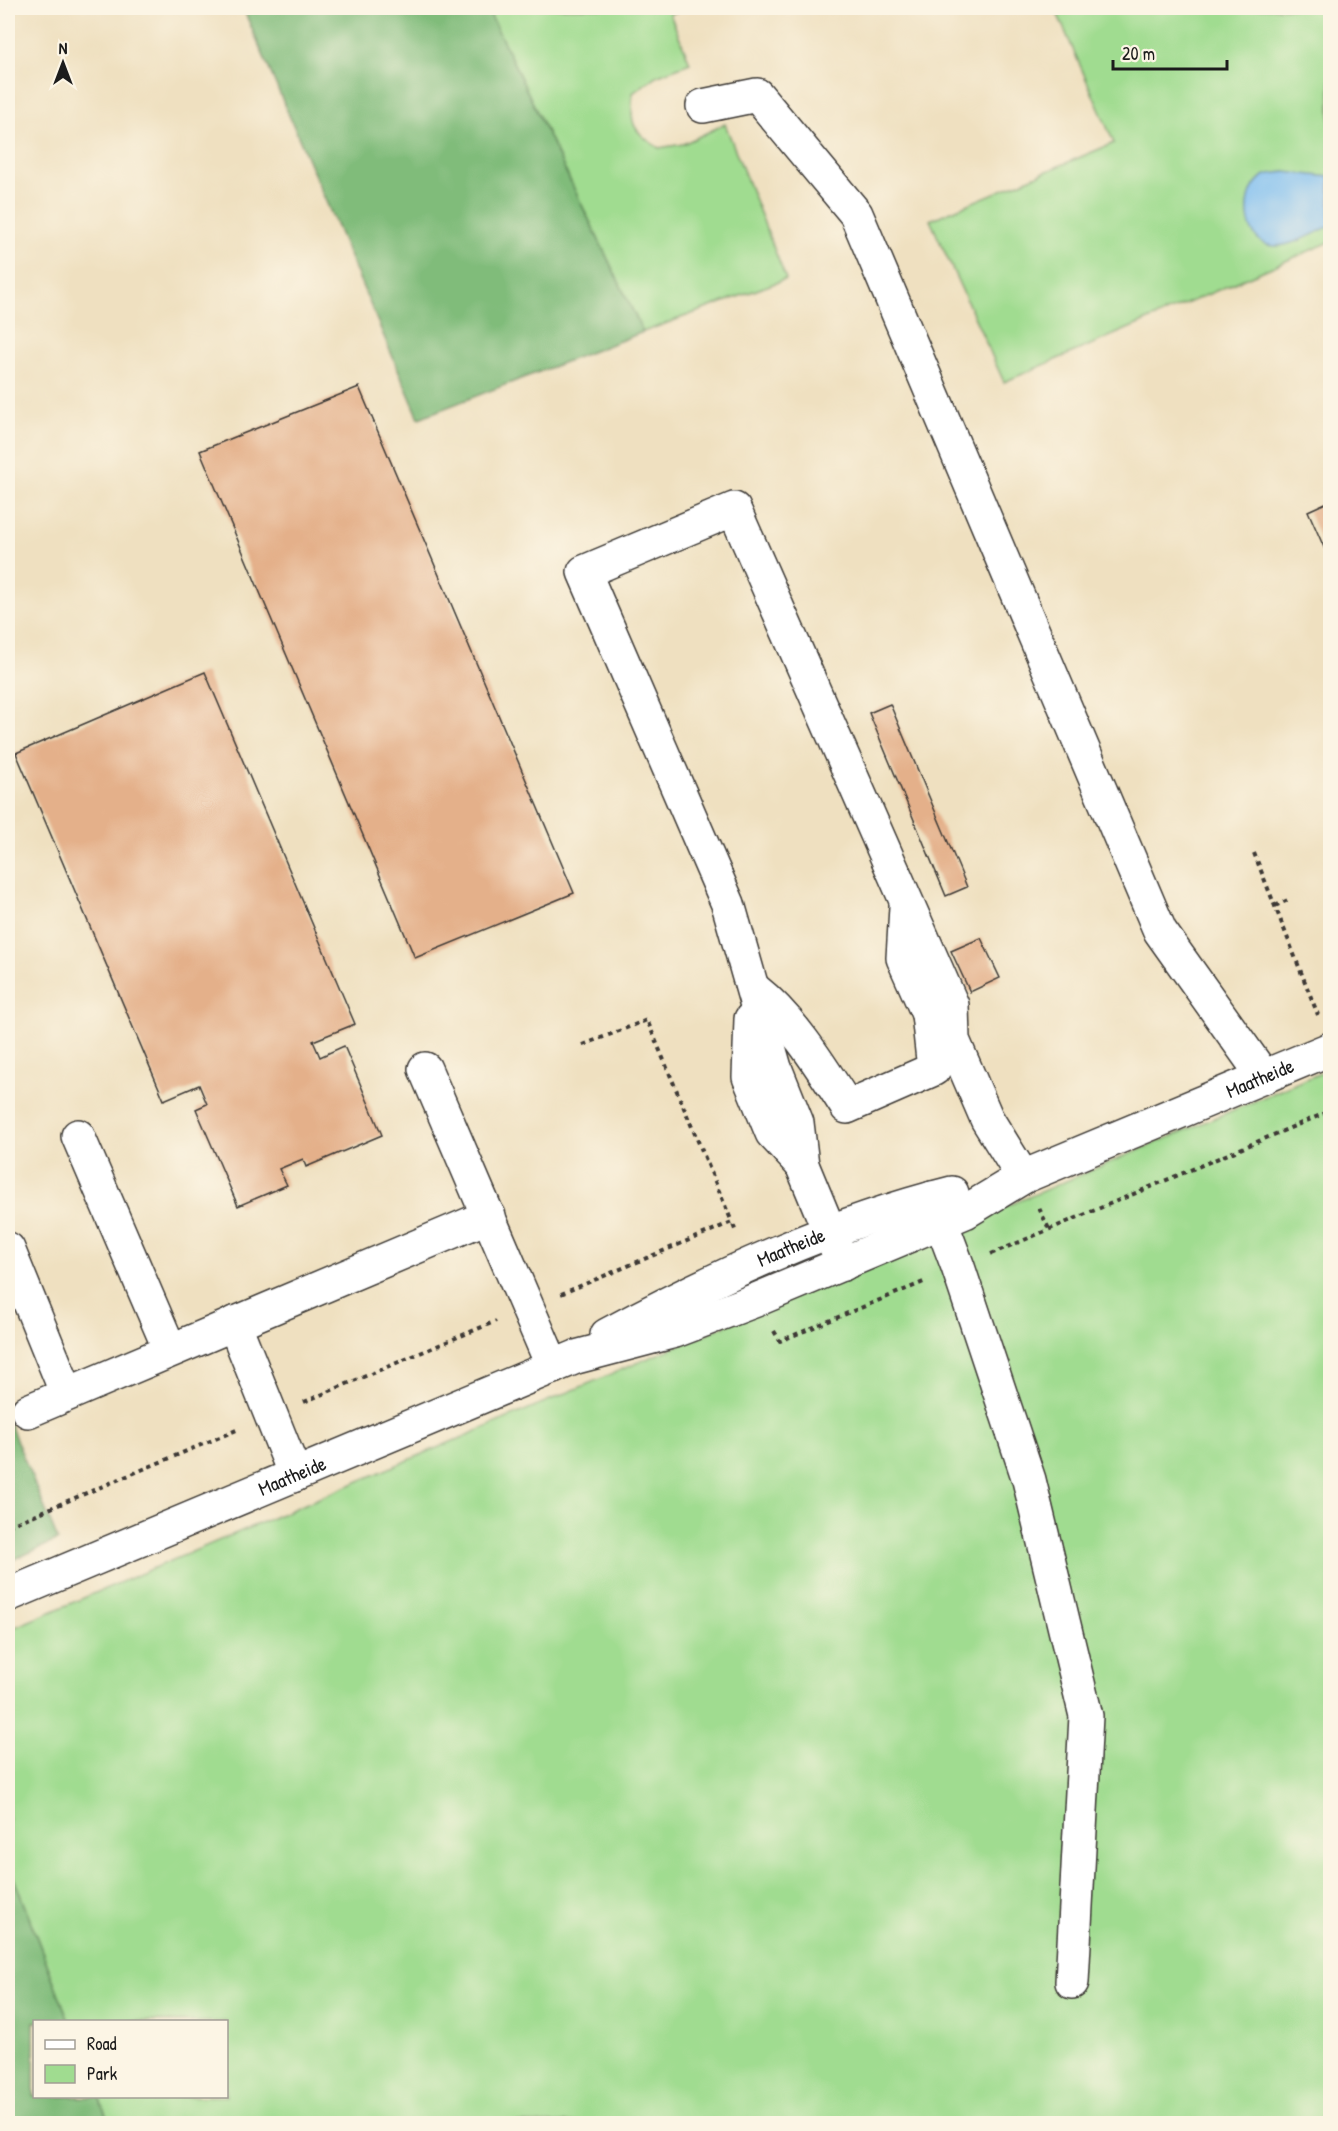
<svg xmlns="http://www.w3.org/2000/svg" width="1338" height="2131" viewBox="0 0 1338 2131" font-family="'Patrick Hand',sans-serif">
	<style>
		.green { fill: #a0dc90; stroke: #5e7c56; stroke-width: 1.5 }
		.forest { fill: #80bc7a; stroke: #4e6c4b; stroke-width: 1.5 }
		.water { fill: #7cbdf1; stroke: #4c6c86; stroke-width: 1.5 }
		.building { fill: #e4b08a }
		.lines { fill: none; stroke-linecap: round; stroke-linejoin: round }
		.minor-casing { stroke: #3c3935; stroke-width: 36 }
		.path { stroke: #3c3935; stroke-width: 4; stroke-dasharray: 4.5 4.5; stroke-linecap: butt }
		.minor { stroke: #fff; stroke-width: 33 }
		.labels { text-anchor: middle; stroke-width: 5; stroke-linejoin: round; paint-order: stroke }
		.street-label { font-size: 20px; fill: #1c1c1c; stroke: #fcf5e5 }
	</style>
	<rect width="100%" height="100%" fill="#fcf5e5"/>
	<filter id="ink" filterUnits="userSpaceOnUse"><feTurbulence type="fractalNoise" baseFrequency=".0167" numOctaves="2"/><feDisplacementMap in="SourceGraphic" scale="12" xChannelSelector="R" yChannelSelector="G"/><feConvolveMatrix kernelMatrix="1 2 1 2 8 2 1 2 1" color-interpolation-filters="sRGB"/></filter>
	<filter id="wash" filterUnits="userSpaceOnUse"><feTurbulence type="fractalNoise" baseFrequency=".008" numOctaves="4" result="noise"/><feDisplacementMap in="SourceGraphic" scale="24" xChannelSelector="R" yChannelSelector="G"/><feGaussianBlur stdDeviation="1.35" result="paint"/><feColorMatrix in="noise" values="0 0 0 0 0 0 0 0 0 0 0 0 0 0 0 0 0 1.4 0 .05"/><feComposite in="paint" operator="in"/></filter>
	<g filter="url(#wash)">
		<rect width="100%" height="100%" fill="#efe0c0"/>
		<g class="green">
			<path d="M487 8H688L670 14 690 63 656 76 633 93C629 125 633 131 659 148L683 144 725 124 786 279 643 332Z"/>
			<path d="M1055 8H1330V242L1004 382 930 220 1114 143Z"/>
			<path d="M1330 1069V2123H109L99 2097 226 2096V2022L69 2021 8 1863V1630Z"/>
		</g>
		<g class="forest">
			<path d="M243 8H487L643 332 419 418Z"/>
			<path d="M8 1420 58 1540 8 1562Z"/>
			<path d="M8 1863 69 2021 34 2022V2096L99 2097 109 2123H8Z"/>
		</g>
		<path class="water" d="M1285 172 1330 177V226C1316 233 1290 247 1274 246 1241 244 1240 186 1266 175 1272 173 1279 173 1285 172Z"/>
		<g id="blocks">
			<g class="building">
				<path d="M359 387 574 893 415 958 200 451Z"/>
				<path d="M1330 501V561L1308 511Z"/>
				<path d="M205 672 355 1024 313 1041 320 1057 344 1046 382 1135 306 1167 303 1159 279 1169 287 1185 238 1206 196 1109 207 1104 199 1085 164 1100 16 753Z"/>
				<path d="M890 704 967 887 946 896 869 713Z"/>
				<path d="M981 938 1000 978 970 992 951 951Z"/>
			</g>
		</g>
	</g>
	<g filter="url(#ink)">
		<use href="#blocks" fill-opacity="0" stroke="#3c3935" stroke-width="1.5"/>
		<g class="lines">
			<g class="minor-casing">
				<g id="minor">
					<path d="M703 106 757 95 856 214 1160 931 1264 1077"/>
					<path d="M906 907 903 958 928 1014 945 1029"/>
					<path d="M755 990C792 1019 822 1068 847 1107L934 1069 928 1014"/>
					<path d="M751 1019 749 1077 772 1133 802 1165"/>
					<path d="M425 1069 553 1367"/>
					<path d="M78 1136 170 1350"/>
					<path d="M932 1198 958 1267 1029 1480 1086 1716 1072 1982"/>
					<path d="M8 1249 67 1394"/>
					<path d="M843 1264 802 1165 797 1123 775 1068 728 904 584 572 734 509 952 1005 953 1040 987 1119 1023 1177"/>
					<path d="M234 1323 295 1475"/>
					<path id="s1" d="M607 1335C715 1277 832 1223 952 1193"/>
					<path d="M28 1411 489 1216"/>
					<path id="s2" d="M8 1595 576 1357 675 1331 756 1300 965 1212 1023 1177 1330 1049"/>
				</g>
			</g>
			<g class="path">
				<path d="M1254 853 1318 1015"/>
				<path d="M1275 906 1290 899"/>
				<path d="M583 1045 647 1020 732 1222"/>
				<path d="M1039 1208 1049 1229"/>
				<path d="M991 1254 1330 1111"/>
				<path d="M561 1294 732 1222 736 1232"/>
				<path d="M774 1331 780 1341 926 1281"/>
				<path d="M304 1402 496 1321"/>
				<path d="M8 1526 239 1429"/>
			</g>
			<use href="#minor" class="minor"/>
		</g>
	</g>
	<g class="labels">
		<g class="street-label">
			<text dy="7" stroke="none"><textPath href="#s2" startOffset="1356">Maatheide</textPath></text>
			<text dy="7" stroke="none"><textPath href="#s1" startOffset="204">Maatheide</textPath></text>
			<text dy="7" stroke="none"><textPath href="#s2" startOffset="308">Maatheide</textPath></text>
		</g>
	</g>
	<rect width="1338" height="2131" fill="none" stroke="#fcf5e5" stroke-width="30"/>
	<rect x="33" y="2020" width="195" height="78" fill="#fcf5e5" stroke="#a29e95" stroke-width="1.5"/>
	<rect x="45" y="2040" width="30" height="9" fill="#ffffff" stroke="#a29e95" stroke-width="1.5"/>
	<text x="87" y="2050" font-size="18" fill="#1c1c1c">Road</text>
	<rect x="45" y="2065" width="30" height="18" fill="#a0dc90" stroke="#a29e95" stroke-width="1.5"/>
	<text x="87" y="2080" font-size="18" fill="#1c1c1c">Park</text>
	<g transform="translate(63 63)" stroke="#fcf5e5" stroke-width="4.5" paint-order="stroke">
	<path d="M0-4.5L10 22L0 15L-10 22Z" fill="#1c1c1c"/>
	<text y="-9" font-size="16" font-weight="bold" text-anchor="middle" fill="#1c1c1c">N</text>
	</g>
	<path d="M1113 60v9h114v-9" fill="none" stroke="#1c1c1c" stroke-width="3"/>
	<text x="1122" y="60" font-size="18" fill="#1c1c1c" stroke="#fcf5e5" stroke-width="4.5" paint-order="stroke">20 m</text>
</svg>
